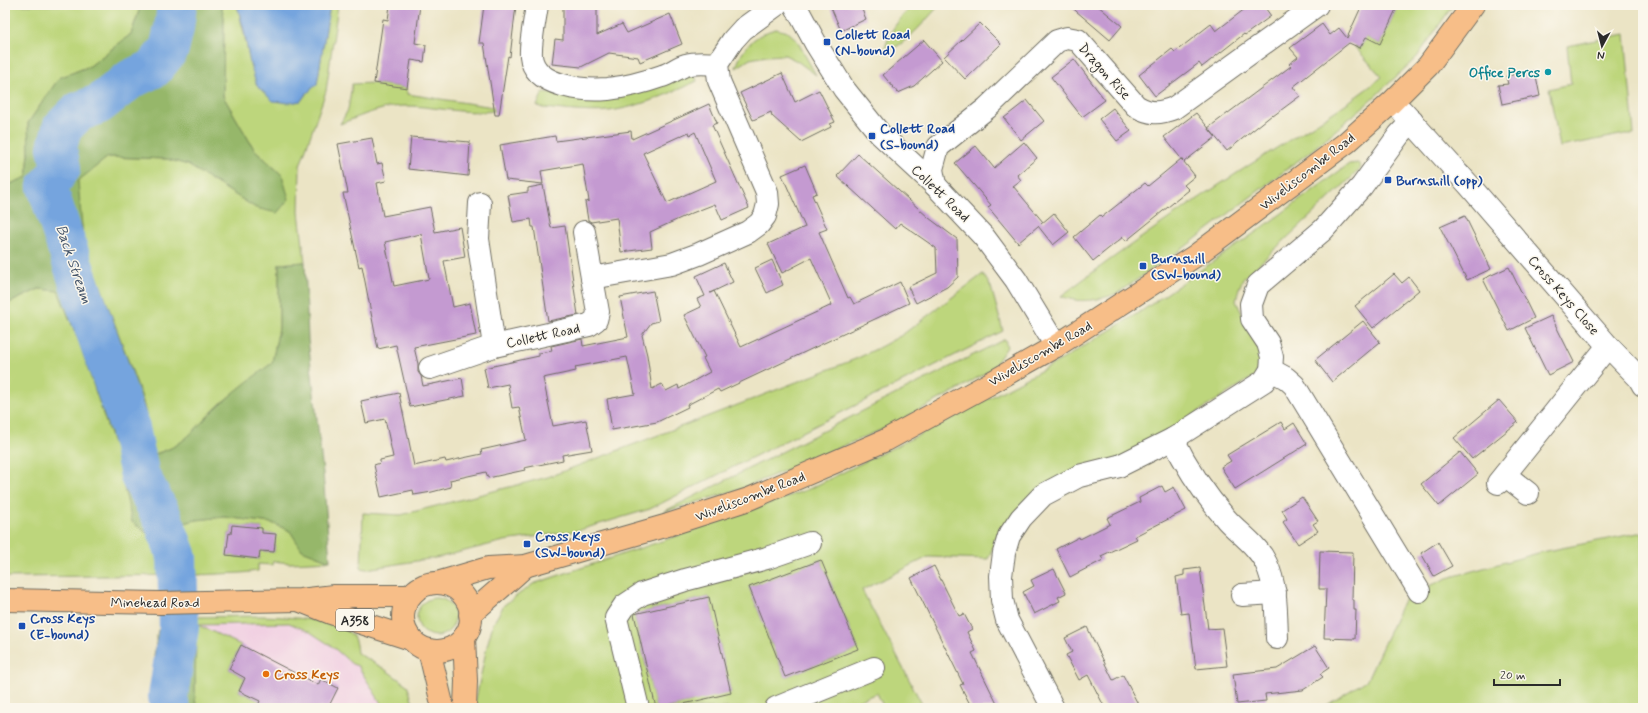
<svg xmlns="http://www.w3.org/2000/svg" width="1648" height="713" viewBox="0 0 1648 713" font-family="Mynerve,sans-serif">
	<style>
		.built { fill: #f1d0e2 }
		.green { fill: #bdd67b; stroke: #748053; fill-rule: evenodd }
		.forest { fill: #96b76b; stroke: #60714b }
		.water { fill: #74a4de; stroke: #506884 }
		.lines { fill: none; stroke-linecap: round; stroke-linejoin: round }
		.river { stroke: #74a4de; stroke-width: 40 }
		.building { fill: #c49ad1; fill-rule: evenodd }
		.minor-casing { stroke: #6e6c61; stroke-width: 24 }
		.major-casing { stroke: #6e6c61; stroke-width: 24 }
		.minor { stroke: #fff; stroke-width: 22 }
		.major { stroke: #f7be88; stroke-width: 22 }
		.transit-dot { fill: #1a4fb4; stroke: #fbf7ec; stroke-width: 1.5 }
		.culture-dot { fill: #0f9aa8; stroke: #fbf7ec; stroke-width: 1.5 }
		.food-dot { fill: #e8710a; stroke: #fbf7ec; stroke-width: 1.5 }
		.labels { text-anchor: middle; stroke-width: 3; stroke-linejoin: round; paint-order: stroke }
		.shield { fill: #fbf7ec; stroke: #696865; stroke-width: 1 }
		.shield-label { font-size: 13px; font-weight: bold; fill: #2b2b2b }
		.transit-label { font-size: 14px; font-weight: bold; fill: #164399; stroke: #fbf7ec; text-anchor: start }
		.street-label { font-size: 14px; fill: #2b2b2b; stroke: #fbf7ec }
		.culture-label { font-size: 14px; font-weight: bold; fill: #0d838f; stroke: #fbf7ec; text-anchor: end }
		.food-label { font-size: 14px; font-weight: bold; fill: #c56008; stroke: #fbf7ec; text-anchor: start }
		.water-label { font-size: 15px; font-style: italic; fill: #45556a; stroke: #fbf7ec }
	</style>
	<rect width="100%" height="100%" fill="#fbf7ec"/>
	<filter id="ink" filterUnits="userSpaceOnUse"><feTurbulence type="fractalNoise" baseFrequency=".025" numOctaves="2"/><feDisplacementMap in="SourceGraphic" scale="8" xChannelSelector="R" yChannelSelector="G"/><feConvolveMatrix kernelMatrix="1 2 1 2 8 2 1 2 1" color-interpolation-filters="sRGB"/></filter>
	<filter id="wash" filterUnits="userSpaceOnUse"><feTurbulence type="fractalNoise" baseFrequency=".012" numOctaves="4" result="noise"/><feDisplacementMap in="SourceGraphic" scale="16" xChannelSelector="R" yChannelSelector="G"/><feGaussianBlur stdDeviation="0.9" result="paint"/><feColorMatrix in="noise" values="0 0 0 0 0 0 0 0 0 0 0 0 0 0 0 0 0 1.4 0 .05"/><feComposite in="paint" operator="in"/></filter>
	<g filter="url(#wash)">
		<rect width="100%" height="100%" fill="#ebe4c5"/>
		<path class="built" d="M289 623 310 632 333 647 352 664 358 666 384 708H197L195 700 196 625Z"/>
		<g class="green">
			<path d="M5 5H141L131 34 90 66 59 78 28 123 29 151 27 177 5 186Z"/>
			<path d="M221 5H237C244 32 249 59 257 86L301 101 305 95 317 84 330 5H338L326 91 300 166 299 212 305 262 279 264V328L272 363 221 403 191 435 174 447 155 454 142 398 83 238 77 181 108 157 167 159 188 165 256 208 282 175 254 149 223 96 224 18Z"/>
			<path d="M913 5H940C925 20 905 47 884 52 890 29 897 22 913 5Z"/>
			<path d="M1398 5H1453L1417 57 1369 102 1312 150 1185 247 1116 294C1098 300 1079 304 1061 296 1123 249 1186 206 1251 164 1295 136 1341 110 1382 77L1354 46 1360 48 1364 40 1358 33 1380 44Z"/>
			<path d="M776 29 788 32 796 39 816 75 797 61 785 55 767 56 750 59 736 68C742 48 755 34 776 29Z"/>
			<path d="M1625 34 1634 134H1625L1560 147 1549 89 1571 84 1567 46Z"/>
			<path d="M687 74 695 75 697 81C671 93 644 105 616 110 593 114 567 110 543 108L537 106 543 92 576 95Z"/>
			<path d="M374 83 407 88V94L500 108C488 118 429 106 410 106 385 105 363 115 340 124L348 110 352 84Z"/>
			<path d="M1358 163 1360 165 1359 170 1349 180 1243 279 1239 288 1236 301 1261 353 1260 362 1255 376 1144 446 999 533 988 559 928 557 862 590 924 708H884L877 693 844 707V708H666L692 702 669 606 634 614 656 708H474L487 646 493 624 504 605 533 584 674 537 809 489 929 430 1063 359 1143 310 1259 230 1349 164ZM821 560 858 649 823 663 787 573ZM784 574 820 663 785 677 749 587ZM709 597 731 693 673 605Z"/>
			<path d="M983 274 991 287 1003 331 650 509 576 531 504 541 441 557 366 569 361 568 363 513 401 515 548 477 748 401 858 358 882 346 902 335Z"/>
			<path d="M39 289 58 290 79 342 116 452 132 522 147 533 196 520 224 517 272 523 290 531 303 550 330 561 290 563 273 561 272 565 258 564V571L241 573 196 575 5 577V305ZM232 525 262 528 259 559 227 555 229 533 231 534ZM266 534H275L274 552 264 551Z"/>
			<path d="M1005 339 1007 347 992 369 957 390 883 429 741 489 663 512Z"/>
			<path d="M1643 532V708H1322L1367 680 1404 600 1419 591 1447 578 1542 552Z"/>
			<circle cx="436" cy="617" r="19"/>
			<path d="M260 616C284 617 332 618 350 633 356 638 356 646 357 653L383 668 407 685 415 708H384L358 666 352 664 333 647 310 632 289 623 198 625 241 645 229 669 245 678 239 691 260 701 257 708H197L195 700 196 617Z"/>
		</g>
		<g class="forest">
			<path d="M141 5H221L224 17 223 96 254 149 282 175 289 199 277 213 256 208 188 165 167 159 108 157 78 181 83 238 142 398 155 454C189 445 198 422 223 402 238 388 255 376 272 363L279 328V264L305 262 308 339 323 473 330 561 302 550 290 531 272 523 224 517 196 520 147 533 132 522 116 452 79 342 58 291 39 289 5 305V186L27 177 29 151 28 123 59 78 90 66 131 34Z"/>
			<path d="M196 625 195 700 197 708H163L154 656 158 630Z"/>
		</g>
		<path class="water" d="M237 5H330L317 84 305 95 301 101 289 103 273 101 257 86 250 64 244 30Z"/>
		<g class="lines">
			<path class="river" d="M170 708 168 696 179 628 177 557 162 517 140 476 130 428 84 298 47 187 61 168 57 148 62 128 78 112 99 104 131 79 154 68 169 49 174 28 177 5"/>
		</g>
		<g id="blocks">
			<g class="building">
				<path d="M390 5H420L415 43 426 45 424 62 411 60 407 88 374 83 383 19 388 20Z"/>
				<path d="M484 5H516L510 57 508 56 499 115H495L484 43H479Z"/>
				<path d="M563 5H597V35L622 24 627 33 670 14 682 44 640 62 638 57 609 53 581 67 552 64 555 39 563 40Z"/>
				<path d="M830 5H860L866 19 841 31Z"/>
				<path d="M1069 5H1097L1122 26 1110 40Z"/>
				<path d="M1250 5H1263L1271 16 1245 35 1244 34 1202 67 1199 63 1155 96 1139 75 1172 49 1175 52 1211 24 1216 31Z"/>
				<path d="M1362 5H1398L1380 44 1366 37 1360 48 1349 43 1293 87 1300 96 1273 116 1272 115 1227 151 1208 128 1291 66 1289 64 1298 57 1290 48 1322 24 1330 35 1339 28 1347 38Z"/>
				<path d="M980 23 1001 44 965 79 944 57Z"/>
				<path d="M924 40 942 61 914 86 898 93 883 75Z"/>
				<path d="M1074 59 1105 100 1082 117 1051 77Z"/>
				<path d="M1535 71 1540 96 1502 104 1498 85 1508 84 1506 76Z"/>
				<path d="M782 73 795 102 819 90 835 122 830 124 831 127 801 142 772 116 771 112 753 120 740 93Z"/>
				<path d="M1027 100 1044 121 1021 140 1004 118Z"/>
				<path d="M709 104 717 123 712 125 749 208 722 220 715 204 692 213 650 232 652 248 621 252 617 218 591 222 588 220 585 202 589 201 583 164 541 171 543 184 506 180 500 145 555 136 556 141 631 131 632 139ZM689 132 690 135 695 132 716 181 667 203 643 153Z"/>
				<path d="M1113 108 1131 131 1117 141 1099 119Z"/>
				<path d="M1196 113 1216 137 1184 162 1195 176 1184 185 1189 190 1126 241 1123 237 1093 261 1074 237 1100 215 1102 217 1145 183 1148 186 1181 159 1183 161 1164 137Z"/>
				<path d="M411 137 470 142 468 176 408 169Z"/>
				<path d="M372 138 377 164 382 163 386 181 377 183 383 216 430 207 435 232 460 227 465 257 444 261 453 307 470 303 476 335 414 347 418 364V372L421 376 423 386 462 378 465 396 410 407 396 345 378 349 362 266 359 267 343 193H348L338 144ZM421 234 429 279 394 286 385 242Z"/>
				<path d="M1024 142 1037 158 1017 175 1021 180 1013 186 1043 222 1041 224 1054 213 1069 232 1053 245 1038 226 1018 243 988 207 991 205 955 163 976 146 994 168Z"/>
				<path d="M858 154 929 218 957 239 958 277 947 287 916 303 908 287 937 273 936 248 900 223 895 229 837 176Z"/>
				<path d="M805 165 817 193 812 195 827 229 819 232 848 298 850 297 854 304 900 282 909 303 720 392 718 389 687 405 688 407 657 422 612 430 607 399 635 394 627 357 575 367 576 371 543 378 553 426 586 420 592 450 562 455 563 460 524 468 525 470 488 478 486 472 450 480 451 487 432 492 414 495 413 490 381 497 374 465 380 463V460L393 457 385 419 366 423 361 401 399 393 414 466 445 459 446 462 463 458 482 454 481 450 526 440 519 407 512 408 508 384 488 388 484 368 539 356V353L552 351 551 346 582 339 583 346 628 337 620 297 653 291 659 321 651 323 642 335 647 355 652 389 662 384 666 391 678 385 679 389 710 372 703 358 705 357 684 315 701 307 697 299 705 296 696 276 724 263 733 282 710 293 714 291 741 347 832 305 811 258 782 273 768 244 805 227 782 175Z"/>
				<path d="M543 185 551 228 565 226 578 315 548 321 534 227H532L531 219 513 222 508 195 528 192V188Z"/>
				<path d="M1465 216 1491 269 1467 280 1440 227Z"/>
				<path d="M772 260 783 285 767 293 755 268Z"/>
				<path d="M1509 267 1534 318 1509 331 1483 279Z"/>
				<path d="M1394 274 1402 283 1409 277 1419 290 1373 328 1355 306Z"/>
				<path d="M1551 316 1574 362 1548 375 1525 328Z"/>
				<path d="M1363 321 1380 342 1332 382 1315 360Z"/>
				<path d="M1499 400 1518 422 1472 459 1454 438Z"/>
				<path d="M1281 422 1285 429 1294 423 1307 444 1235 489 1221 467 1231 461 1227 455Z"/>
				<path d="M1460 452 1478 474 1439 506 1421 484Z"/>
				<path d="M1162 486 1165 492 1174 487 1186 510 1135 536 1137 539 1101 556 1103 560 1070 577 1056 549 1079 537 1080 539 1110 524 1107 518 1140 502 1139 498Z"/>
				<path d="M1302 497 1318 521 1313 524 1318 531 1298 544 1283 522 1287 519 1282 510Z"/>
				<path d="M232 525 262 528V533L276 534 274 552 260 551 259 559 226 555 229 533 231 534Z"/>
				<path d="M1438 542 1452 566 1434 576 1421 553Z"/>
				<path d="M1320 551 1353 552 1352 600H1354V610H1356L1355 639 1324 638 1326 589H1319Z"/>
				<path d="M821 560 858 649 785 677 749 587Z"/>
				<path d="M934 566 959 616 964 614 972 629 967 632 976 651 972 653 999 708H972L960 685 963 684 911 578Z"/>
				<path d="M1200 568 1208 629 1222 628 1227 666 1196 669 1189 613 1181 614 1176 577 1184 575V570Z"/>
				<path d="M1054 569 1066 593 1058 597 1060 601 1034 614 1023 592 1034 586 1031 580Z"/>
				<path d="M709 597 731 693 666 708H656L634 614Z"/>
				<path d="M1087 627 1113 680 1123 675 1140 708H1105L1088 675 1079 680 1066 655 1072 652 1065 638Z"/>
				<path d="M241 645 318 685 321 679 338 688 328 708H257L260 701 239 691 245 678 229 669Z"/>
				<path d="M1315 646 1329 668 1320 674 1323 677 1303 690 1265 694 1266 701 1237 704 1233 674 1277 669Z"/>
			</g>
		</g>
	</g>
	<g filter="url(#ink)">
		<use href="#blocks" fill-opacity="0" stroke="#6e6c61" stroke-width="1"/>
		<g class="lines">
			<g class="minor-casing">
				<g id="minor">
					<path d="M537 5C535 21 530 40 531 56 534 87 585 91 608 89 626 87 645 82 662 76 670 74 678 67 686 65 696 62 707 63 717 64"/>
					<path d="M795 5 816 44 844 89 880 134 935 185 984 237 1016 280 1056 346"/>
					<path d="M1402 111 1468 184 1608 346 1639 378 1643 385"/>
					<path d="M935 185 932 169 938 147 987 108 1057 41 1067 38 1078 40 1136 106C1150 114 1159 114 1174 108L1317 5"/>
					<path d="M480 203 478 239 494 346"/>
					<path d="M592 278 672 264 699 254 748 232 759 224 765 216 768 204 767 192 719 81 717 64 733 40 743 29 776 5"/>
					<path d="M430 368 494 346 589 325 596 320 598 312 584 232"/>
					<path d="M1271 370 1286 378 1294 385 1419 591"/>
					<path d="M1173 439C1187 468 1206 496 1227 520 1240 534 1258 546 1266 563 1277 586 1276 613 1277 638"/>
					<path d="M1505 475 1528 493"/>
					<path d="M1498 483 1608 346"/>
					<path d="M1242 595 1275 593"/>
					<path d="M638 708 616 618 624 606 642 594 685 580 767 558 810 543"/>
					<path d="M776 708 874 668"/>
					<path d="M1053 708 1007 620 1002 600 1001 576 1004 553 1009 536 1021 518 1043 495 1079 476 1119 466 1173 439 1264 381 1271 370 1272 357 1268 343 1252 319 1251 304 1258 285 1323 230 1362 186 1399 135 1412 121"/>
				</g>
			</g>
			<g class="major-casing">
				<g id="major">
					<path d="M437 583 488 568 525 566 668 525 749 499 886 440 987 385 1056 346 1195 256 1346 143 1392 102 1428 66 1473 5"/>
					<circle cx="437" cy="617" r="34"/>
					<path d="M5 600 160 603 300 600 334 596H410"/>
					<path d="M301 601 331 613 411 639"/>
					<path d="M470 615C488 598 507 583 525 566"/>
					<path d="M464 637 466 681 465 708"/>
					<path d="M429 650 443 708"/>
				</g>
			</g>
			<use href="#minor" class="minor"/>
			<use href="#major" class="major"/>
		</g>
	</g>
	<g class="transit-dot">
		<rect x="823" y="38" width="8" height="8" rx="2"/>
		<rect x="868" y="132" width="8" height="8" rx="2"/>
		<rect x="1384" y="176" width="8" height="8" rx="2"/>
		<rect x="1139" y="262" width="8" height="8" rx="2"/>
		<rect x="523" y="540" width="8" height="8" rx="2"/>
		<rect x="18" y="622" width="8" height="8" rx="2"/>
	</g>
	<circle class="culture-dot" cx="1548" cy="72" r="4"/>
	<circle class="food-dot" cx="266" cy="674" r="4"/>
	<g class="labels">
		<rect class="shield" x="336" y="609" width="38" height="22" rx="3"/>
		<g class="shield-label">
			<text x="355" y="625">A358</text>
		</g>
		<g class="transit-label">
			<text x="835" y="39">Collett Road<tspan x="835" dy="16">(N-bound)</tspan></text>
			<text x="880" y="133">Collett Road<tspan x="880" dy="16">(S-bound)</tspan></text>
			<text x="1396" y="185">Burnshill (opp)</text>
			<text x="1151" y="263">Burnshill<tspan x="1151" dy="16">(SW-bound)</tspan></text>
			<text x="535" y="541">Cross Keys<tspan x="535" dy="16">(SW-bound)</tspan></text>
			<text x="30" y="623">Cross Keys<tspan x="30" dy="16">(E-bound)</tspan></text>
		</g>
		<g class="street-label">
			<text transform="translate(1105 71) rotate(48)" y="5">Dragon Rise</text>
			<text transform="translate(1307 171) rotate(-38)" y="5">Wiveliscombe Road</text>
			<text transform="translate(941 193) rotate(44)" y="5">Collett Road</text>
			<text transform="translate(1564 295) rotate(49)" y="5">Cross Keys Close</text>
			<text transform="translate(543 335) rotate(-12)" y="5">Collett Road</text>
			<text transform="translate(1040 353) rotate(-30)" y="5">Wiveliscombe Road</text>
			<text transform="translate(750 496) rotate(-21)" y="5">Wiveliscombe Road</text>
			<text x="155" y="607">Minehead Road</text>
		</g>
		<g class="culture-label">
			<text x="1540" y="77">Office Percs</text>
		</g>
		<g class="food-label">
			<text x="274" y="679">Cross Keys</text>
		</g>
		<g class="water-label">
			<text transform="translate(74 264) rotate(71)" y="5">Back Stream</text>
		</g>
	</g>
	<rect width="1648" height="713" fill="none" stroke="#fbf7ec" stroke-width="20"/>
	<g transform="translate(1602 46) rotate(187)" stroke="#fbf7ec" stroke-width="3" paint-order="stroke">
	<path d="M0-3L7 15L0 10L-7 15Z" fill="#2b2b2b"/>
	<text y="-6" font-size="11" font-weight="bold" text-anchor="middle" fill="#2b2b2b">N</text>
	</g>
	<path d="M1494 679v6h66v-6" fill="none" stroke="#2b2b2b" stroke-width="2"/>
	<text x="1500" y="679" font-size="12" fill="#2b2b2b" stroke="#fbf7ec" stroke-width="3" paint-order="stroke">20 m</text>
</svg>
